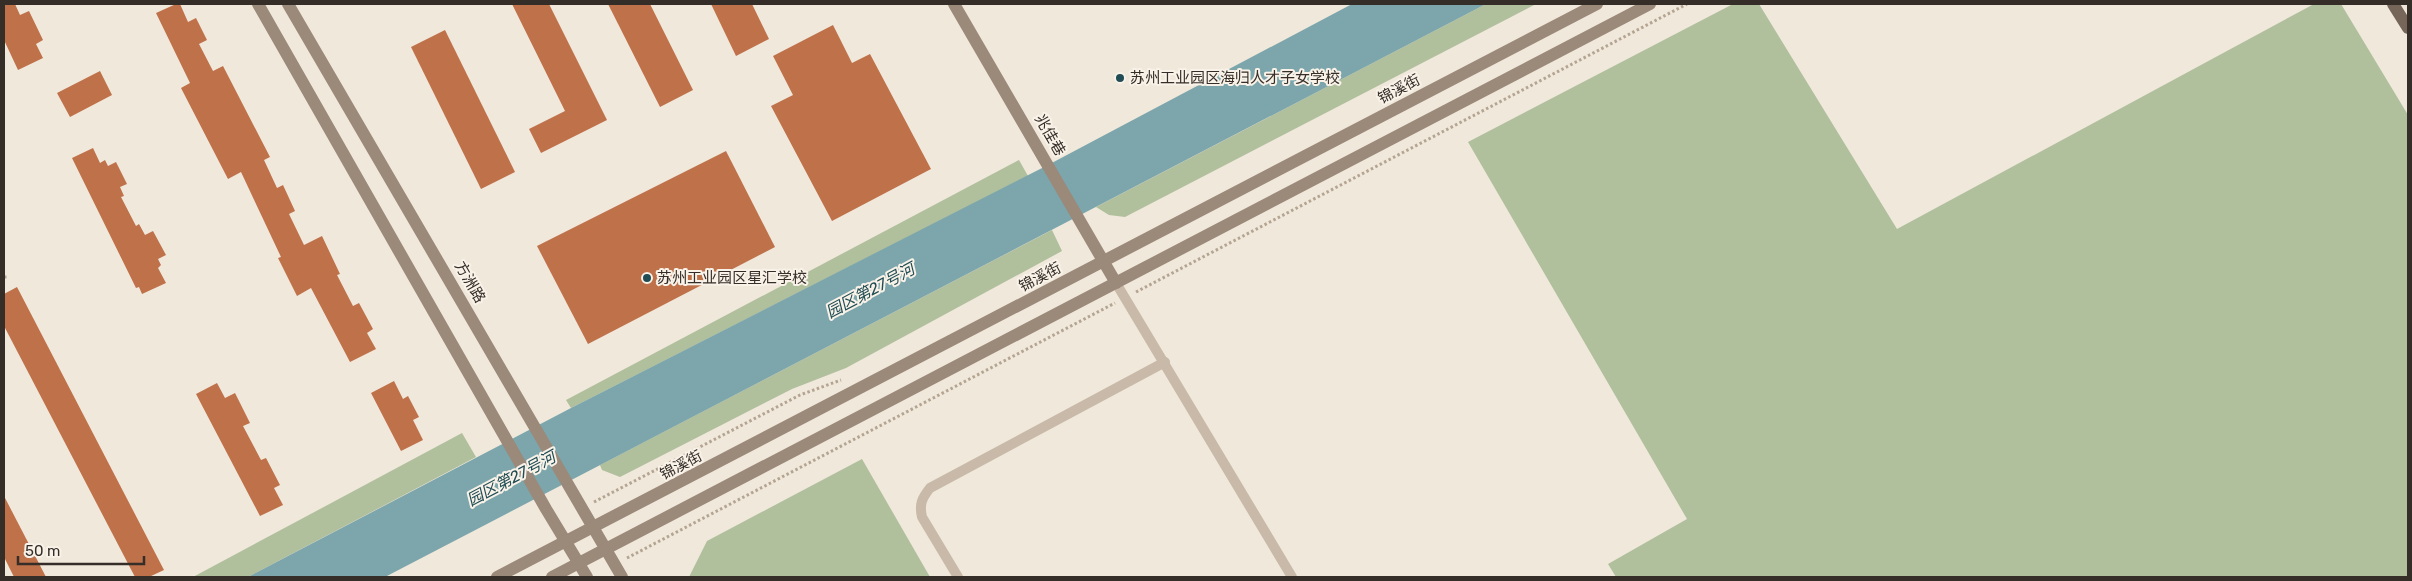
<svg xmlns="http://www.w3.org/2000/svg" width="2412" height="581" viewBox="0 0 2412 581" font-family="Rubik,'Noto Sans SC',sans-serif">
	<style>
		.green { fill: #b0bf9c }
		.water { fill: #7ca6ac }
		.building { fill: #bf714a }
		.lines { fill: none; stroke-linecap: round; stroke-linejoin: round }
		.path { stroke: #b4a492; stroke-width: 3; stroke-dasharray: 2.5 2.5; stroke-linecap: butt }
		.lane { stroke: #c8b9a8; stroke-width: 10 }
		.secondary { stroke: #9b897a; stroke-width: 12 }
		.primary { stroke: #76665a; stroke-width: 12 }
		.poi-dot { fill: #204c54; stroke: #f8f2e8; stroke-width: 2 }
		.labels { text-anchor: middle; stroke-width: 4; stroke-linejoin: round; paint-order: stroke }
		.poi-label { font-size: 15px; fill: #352d28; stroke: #f8f2e8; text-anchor: start }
		.street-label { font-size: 15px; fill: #352d28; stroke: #f8f2e8 }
		.water-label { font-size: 16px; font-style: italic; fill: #204c54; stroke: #f8f2e8 }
	</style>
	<rect width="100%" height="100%" fill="#f0e8db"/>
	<g class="green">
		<path d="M1486 4H1536L1125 217 1109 215 1096 207Z"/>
		<path d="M1733 4H1759L1897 229 2314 4H2341L2408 115V577H1616L1608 564 1687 519 1468 142Z"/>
		<path d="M1019 160 1028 176 571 408 566 400Z"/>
		<path d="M1052 230 1062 251 846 368 792 389 620 477 602 470 600 465Z"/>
		<path d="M462 433 476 457 248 577H193Z"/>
		<path d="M862 459 930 577H689L707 541Z"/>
	</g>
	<path class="water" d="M1352 4H1486L385 577H248L571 408 1048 165Z"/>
	<g class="building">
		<path d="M4 4H15L20 15 29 11 43 40 36 44 43 58 18 70 4 40Z"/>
		<path d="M176 4H180L188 22 196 18 207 40 199 44 213 71 223 66 270 157 264 160 277 188 283 185 295 211 289 214 304 245 322 236 340 274 337 275 353 306 359 303 373 329 367 333 376 349 350 362 311 288 297 296 278 258 281 257 241 172 228 179 181 88 190 83 156 13Z"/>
		<path d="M512 4H549L607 120 541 153 529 129 565 111Z"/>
		<path d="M608 4H650L693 90 660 107Z"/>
		<path d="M711 4H752L769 39 736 56Z"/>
		<path d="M833 25 852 63 870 54 931 169 832 221 771 106 793 95 773 56Z"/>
		<path d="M445 30 515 172 481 189 411 47Z"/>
		<path d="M100 71 112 95 70 117 57 93Z"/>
		<path d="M93 148 100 163 105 160 108 166 116 162 127 184 120 187 124 196 121 197 136 226 139 224 145 235 153 231 166 255 158 259 161 265 158 268 166 283 142 294 139 287 136 288 72 158Z"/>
		<path d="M726 151 775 247 588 344 537 246Z"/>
		<path d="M17 287 164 570 149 577H135L4 326V294Z"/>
		<path d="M394 381 403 399 408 396 419 417 413 420 423 440 401 451 371 393Z"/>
		<path d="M217 383 225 398 235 393 250 423 243 426 261 460 266 458 280 485 274 488 283 505 260 516 196 394Z"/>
		<path d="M4 496 46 577H14L4 557Z"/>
	</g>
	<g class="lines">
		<g class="path">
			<path d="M4 277H8"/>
			<path d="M1136 292 1687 4"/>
			<path d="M594 502 800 395 841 380"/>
			<path d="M627 558 1115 303"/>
		</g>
		<g class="lane">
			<path d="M1116 283 1292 577"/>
			<path d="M958 577 922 517C919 504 922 498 930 488L1165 362"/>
		</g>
		<g class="secondary">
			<path d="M258 4 546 509 587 577"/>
			<path d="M288 4 622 577"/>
			<path d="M954 4 1116 283"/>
			<path d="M497 577 1597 4"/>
			<path d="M552 577 1650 4"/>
		</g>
		<path class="primary" d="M2393 4 2408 28"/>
	</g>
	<g class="poi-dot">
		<circle cx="1120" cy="78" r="5"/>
		<circle cx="647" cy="278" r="5"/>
	</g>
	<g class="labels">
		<g class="poi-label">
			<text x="1130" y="83">苏州工业园区海归人才子女学校</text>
			<text x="657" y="283">苏州工业园区星汇学校</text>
		</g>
		<g class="street-label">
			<text transform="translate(1399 89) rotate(-28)" y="5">锦溪街</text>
			<text transform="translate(1050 135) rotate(60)" y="5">兆佳巷</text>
			<text transform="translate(1040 277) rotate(-28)" y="5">锦溪街</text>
			<text transform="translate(470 282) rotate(60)" y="5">方洲路</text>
			<text transform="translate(681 465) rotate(-28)" y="5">锦溪街</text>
		</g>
		<g class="water-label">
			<text transform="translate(870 290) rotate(-28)" y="6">园区第27号河</text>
			<text transform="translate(511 478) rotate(-28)" y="6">园区第27号河</text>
		</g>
	</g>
	<rect width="2412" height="581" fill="none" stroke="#352d28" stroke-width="10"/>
	<path d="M18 556v8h126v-8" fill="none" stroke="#352d28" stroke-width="2.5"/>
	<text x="25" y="556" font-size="15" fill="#352d28" stroke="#f8f2e8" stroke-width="4" paint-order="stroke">50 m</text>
</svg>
